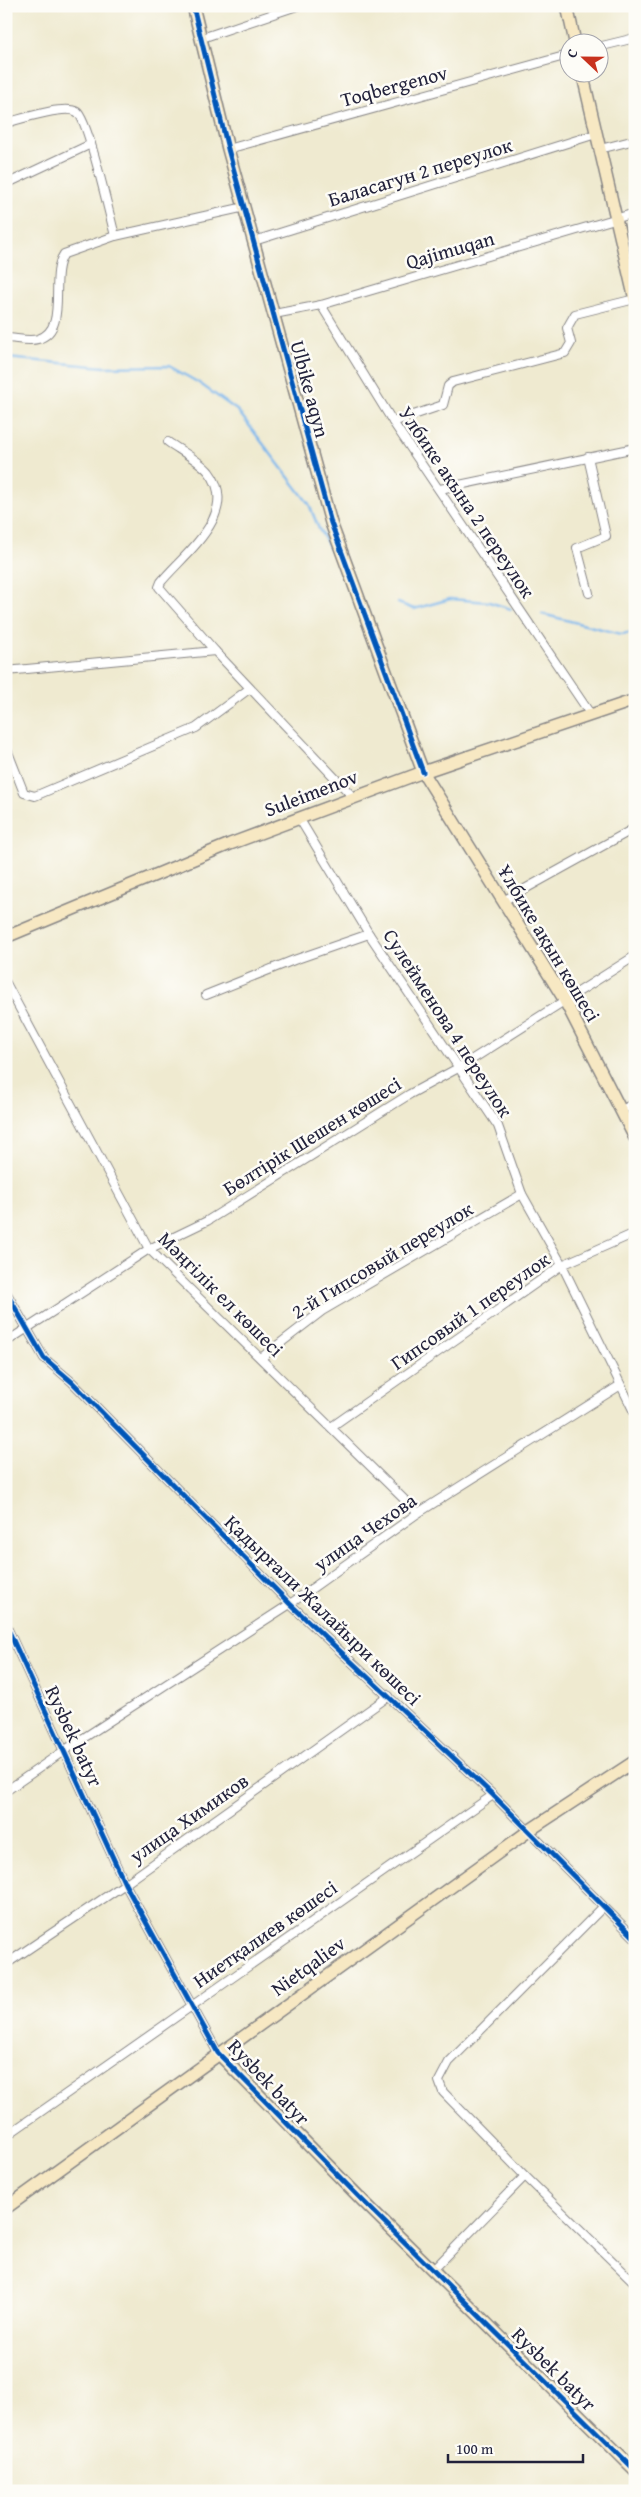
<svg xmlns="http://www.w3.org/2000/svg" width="641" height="2497" viewBox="0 0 641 2497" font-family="'Gentium Book Plus',serif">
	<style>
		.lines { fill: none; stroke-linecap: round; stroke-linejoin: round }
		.stream { stroke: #79b5eb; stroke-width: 2.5 }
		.street-casing { stroke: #888686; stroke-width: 10 }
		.secondary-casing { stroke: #888686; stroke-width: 14 }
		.street { stroke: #fff; stroke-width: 8 }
		.secondary { stroke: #f7e8c3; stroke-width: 11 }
		.cycleway-casing { stroke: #fdfcf7; stroke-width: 8 }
		.cycleway { stroke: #0057b8; stroke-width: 5 }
		.labels { text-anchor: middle; stroke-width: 5; stroke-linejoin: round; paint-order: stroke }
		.street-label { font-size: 20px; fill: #22223b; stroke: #fdfcf7 }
	</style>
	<rect width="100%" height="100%" fill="#fdfcf7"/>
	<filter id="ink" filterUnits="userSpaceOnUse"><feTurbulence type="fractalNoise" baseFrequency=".02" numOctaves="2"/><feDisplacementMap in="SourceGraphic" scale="10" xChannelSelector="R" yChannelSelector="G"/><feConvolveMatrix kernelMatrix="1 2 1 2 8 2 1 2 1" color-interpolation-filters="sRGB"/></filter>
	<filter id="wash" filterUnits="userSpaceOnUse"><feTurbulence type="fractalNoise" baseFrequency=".0096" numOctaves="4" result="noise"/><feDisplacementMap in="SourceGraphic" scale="20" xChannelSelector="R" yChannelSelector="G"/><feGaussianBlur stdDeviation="1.12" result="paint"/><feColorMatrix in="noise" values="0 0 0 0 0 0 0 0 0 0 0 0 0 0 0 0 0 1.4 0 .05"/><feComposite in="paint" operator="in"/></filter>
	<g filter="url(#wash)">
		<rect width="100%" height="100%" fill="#efead0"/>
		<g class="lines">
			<g class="stream">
				<path d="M6 358 104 367 169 366 199 383 238 411 309 504 319 529 332 551"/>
				<path d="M398 603 414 609 450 599 489 602 511 609"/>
				<path d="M542 614 621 634 635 632"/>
			</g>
		</g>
	</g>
	<g filter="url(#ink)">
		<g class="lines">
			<g class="street-casing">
				<g id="street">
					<path d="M202 38 297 6"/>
					<path d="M598 47 635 38"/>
					<path d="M6 123C21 119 65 104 77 112 88 119 110 217 115 236"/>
					<path d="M228 149 568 55"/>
					<path d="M600 149 635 140"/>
					<path d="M6 184 91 144"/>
					<path d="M254 241 596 134"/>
					<path d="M321 305 393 422 591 715"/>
					<path d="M274 314 321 305 635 213"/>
					<path d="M6 338C15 338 29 342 38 339 70 330 48 276 64 254L115 236 245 207"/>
					<path d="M393 422 443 405 448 386 453 382 565 353 571 343 567 328 575 314 635 299"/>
					<path d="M168 442C181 451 200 461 209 472 241 513 184 554 161 582L159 587 215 651"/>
					<path d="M588 457 606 536 577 548 589 593"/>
					<path d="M440 489 635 448"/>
					<path d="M6 671 215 651 353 797"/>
					<path d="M6 747 24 793 35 796 196 728 249 689"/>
					<path d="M299 818 369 934 498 1126 522 1194 562 1265 635 1414"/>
					<path d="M503 901 635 828"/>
					<path d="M6 983 149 1249 418 1513"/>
					<path d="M206 995 294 960 369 934"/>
					<path d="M621 1111 635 1102"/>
					<path d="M6 1292 44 1358 72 1382 290 1604 493 1795 635 1938"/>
					<path d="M6 1342 149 1249 207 1221 410 1094 460 1067 635 956"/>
					<path d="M261 1358 322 1311 522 1194"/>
					<path d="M331 1427 562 1265 635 1233"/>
					<path d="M6 1625 125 1884 218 2053"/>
					<path d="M6 1791 65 1750 290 1604 418 1513 619 1386"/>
					<path d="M603 1907 449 2062 439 2081 443 2092 525 2176 635 2283"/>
					<path d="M6 1964 125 1884 389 1696"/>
					<path d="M6 2136 493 1795"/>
					<path d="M433 2270 525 2176"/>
				</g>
			</g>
			<g class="secondary-casing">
				<g id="secondary">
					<path d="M193 6 228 149 331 523 423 772 564 999 635 1138"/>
					<path d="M567 6 575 42"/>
					<path d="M582 72 635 300"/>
					<path d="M6 937 230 844 423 772 635 700"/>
					<path d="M218 2053 363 2201 635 2470"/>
					<path d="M6 2208 530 1830 635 1761"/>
				</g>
			</g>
			<use href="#street" class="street"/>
			<use href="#secondary" class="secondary"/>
			<g class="cycleway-casing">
				<g id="cycleway">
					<path d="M193 6 228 149 331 523 423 772"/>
					<path d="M6 1292 44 1358 72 1382 290 1604 493 1795 635 1938"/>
					<path d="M6 1625 125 1884 218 2053 363 2201 635 2470"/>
				</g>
			</g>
			<use href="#cycleway" class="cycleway"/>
		</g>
	</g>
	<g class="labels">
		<g class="street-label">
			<text transform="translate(394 86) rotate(-15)" y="7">Toqbergenov</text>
			<text transform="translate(420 172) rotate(-17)" y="7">Баласагун 2 переулок</text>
			<text transform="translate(450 250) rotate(-16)" y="7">Qajimuqan</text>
			<text transform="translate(310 389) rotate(75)" y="7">Ulbike aqyn</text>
			<text transform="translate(467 502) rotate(56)" y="7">Улбике акына 2 переулок</text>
			<text transform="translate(311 793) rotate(-21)" y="7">Suleimenov</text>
			<text transform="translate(549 943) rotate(59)" y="7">Ұлбике ақын көшесі</text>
			<text transform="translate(448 1023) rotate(57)" y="7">Сулейменова 4 переулок</text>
			<text transform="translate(312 1136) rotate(-32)" y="7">Бөлтірік Шешен көшесі</text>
			<text transform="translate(382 1260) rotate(-31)" y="7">2-й Гипсовый переулок</text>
			<text transform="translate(221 1294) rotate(45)" y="7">Мәңгілік ел көшесі</text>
			<text transform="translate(470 1311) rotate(-35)" y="7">Гипсовый 1 переулок</text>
			<text transform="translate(365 1532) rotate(-35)" y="7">улица Чехова</text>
			<text transform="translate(323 1610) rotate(44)" y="7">Қадырғали Жалайыри көшесі</text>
			<text transform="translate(74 1736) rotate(65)" y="7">Rysbek batyr</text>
			<text transform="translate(189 1818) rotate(-35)" y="7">улица Химиков</text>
			<text transform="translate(265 1934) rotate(-35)" y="7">Ниетқалиев көшесі</text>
			<text transform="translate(308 1966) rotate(-36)" y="7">Nietqaliev</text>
			<text transform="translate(269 2082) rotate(47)" y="7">Rysbek batyr</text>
			<text transform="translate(554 2369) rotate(45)" y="7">Rysbek batyr</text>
		</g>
	</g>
	<rect width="641" height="2497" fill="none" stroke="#fdfcf7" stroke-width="25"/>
	<g transform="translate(584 58) rotate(292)"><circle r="24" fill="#fdfcf7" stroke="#a5a5ac"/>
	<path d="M0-4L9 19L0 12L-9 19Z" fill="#c8321e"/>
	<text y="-8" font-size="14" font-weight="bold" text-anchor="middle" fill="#22223b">С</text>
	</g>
	<path d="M448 2454v8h135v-8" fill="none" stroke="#22223b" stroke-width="2.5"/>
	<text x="456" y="2454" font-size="15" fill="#22223b" stroke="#fdfcf7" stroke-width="4" paint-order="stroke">100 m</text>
</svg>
